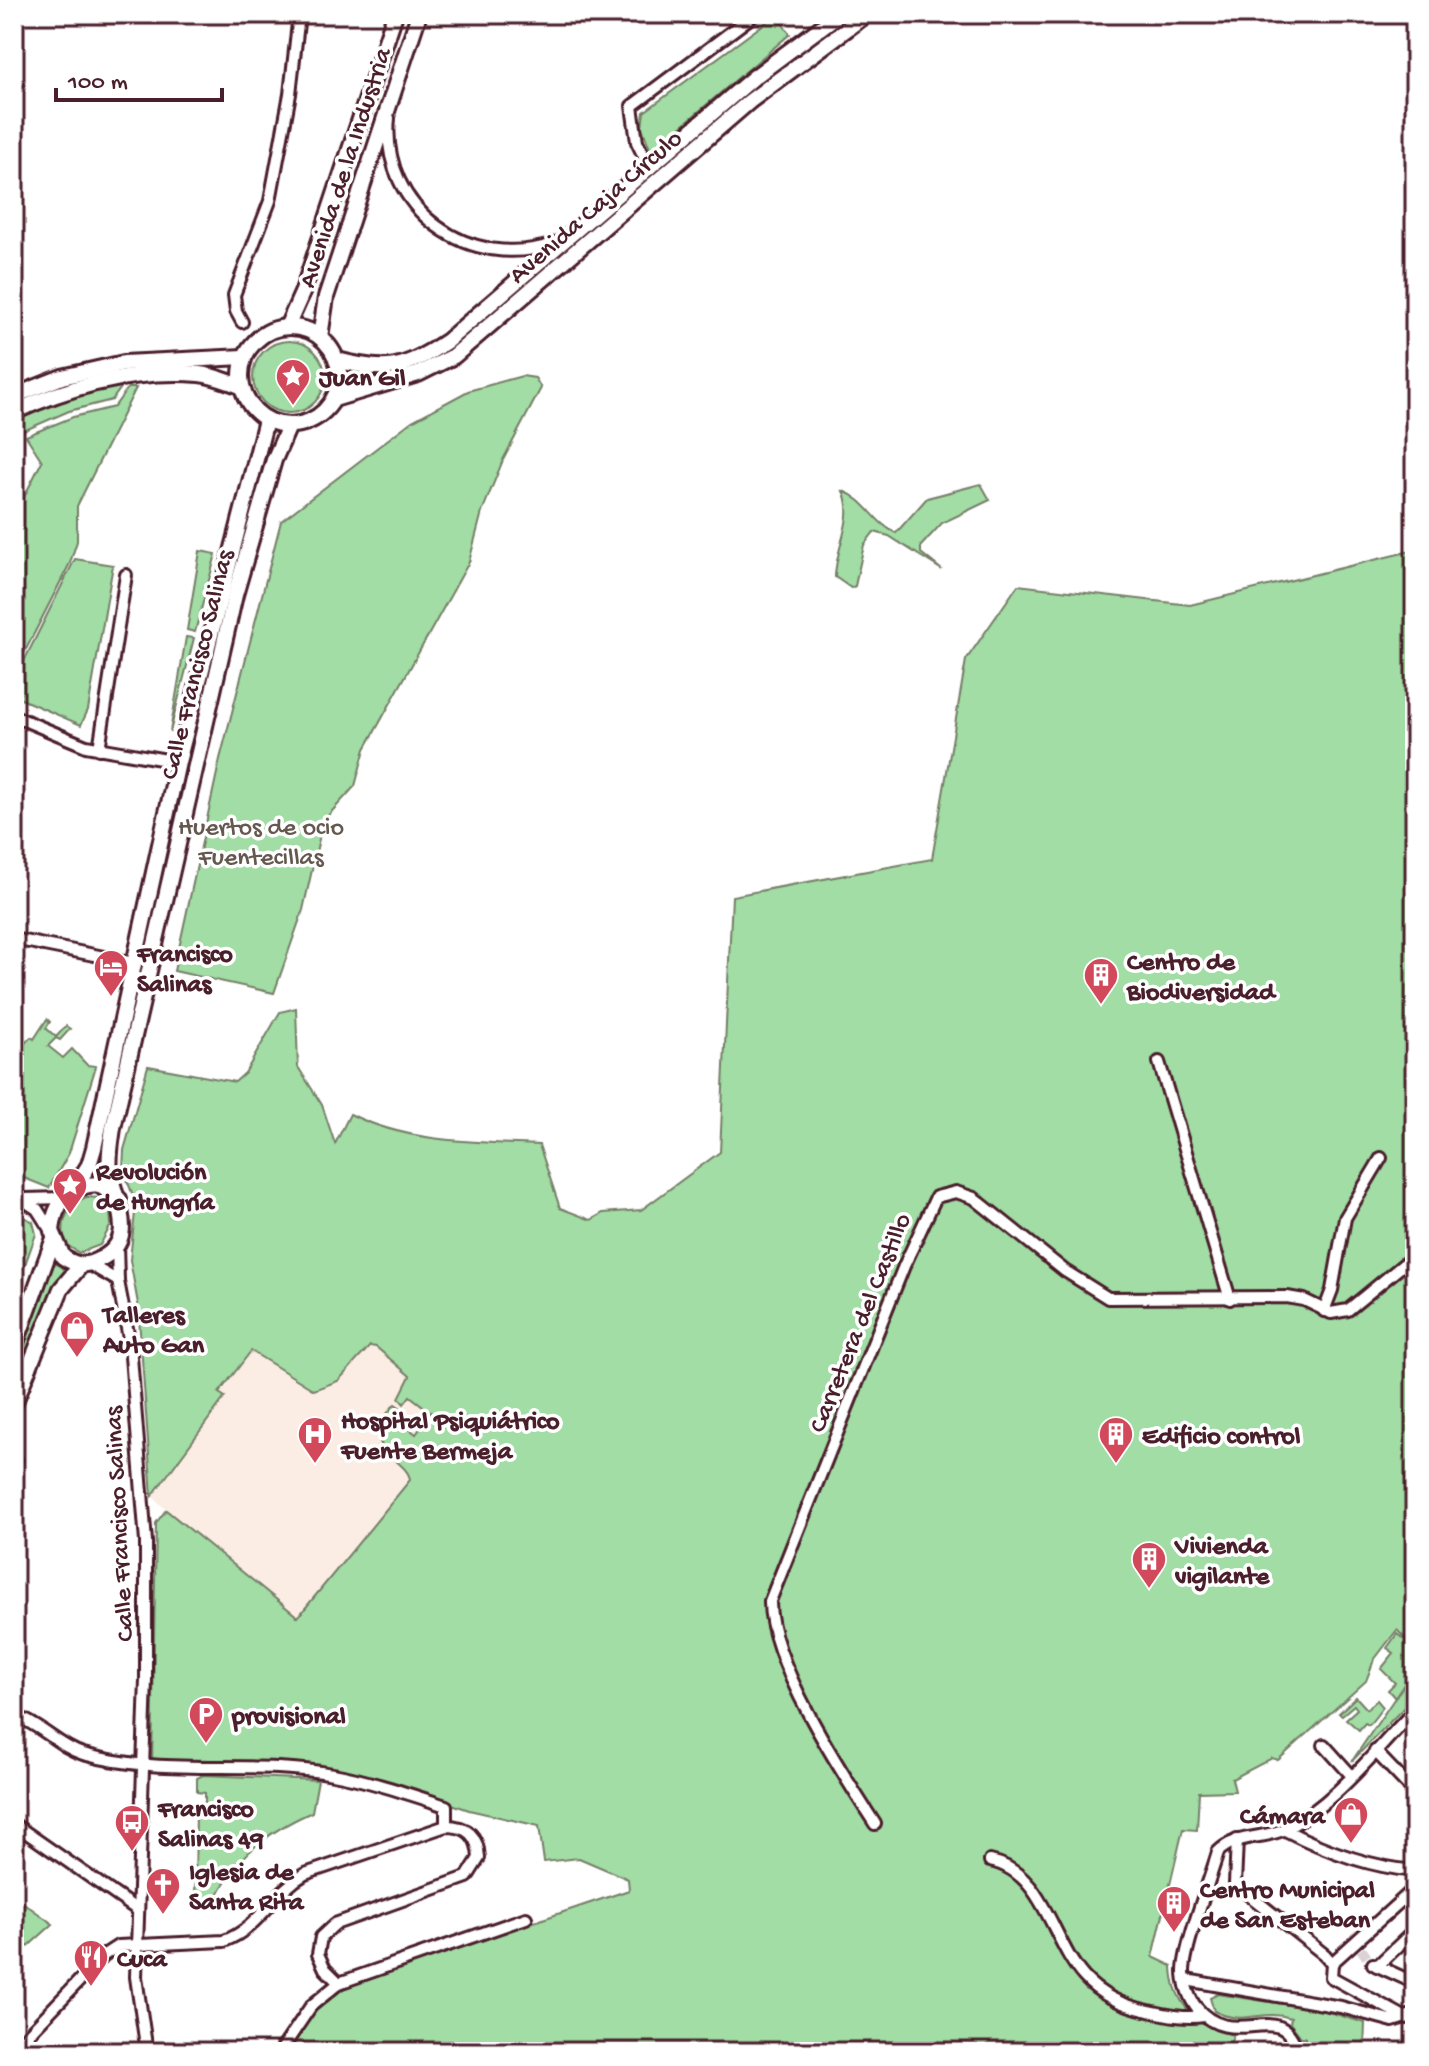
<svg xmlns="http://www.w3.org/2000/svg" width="1429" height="2066" viewBox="0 0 1429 2066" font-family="'Gochi Hand',sans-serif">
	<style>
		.built { fill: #fcede4 }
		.green { fill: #a1dda4; stroke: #767e68; stroke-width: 2 }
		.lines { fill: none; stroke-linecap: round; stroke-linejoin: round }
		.minor-tunnel { stroke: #dbd2d5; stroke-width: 10; stroke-dasharray: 10 5; stroke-linecap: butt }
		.minor-casing { stroke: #4a1f2b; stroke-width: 16 }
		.secondary-casing { stroke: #4a1f2b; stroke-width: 20 }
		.minor { stroke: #fff; stroke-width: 10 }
		.secondary { stroke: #fff; stroke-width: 14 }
		.labels { text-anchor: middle; stroke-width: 7; stroke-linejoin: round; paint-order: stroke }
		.street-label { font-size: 26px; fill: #4a1f2b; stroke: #fff }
		.poi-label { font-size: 26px; font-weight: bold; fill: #4a1f2b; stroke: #fff; text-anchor: start }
		.park-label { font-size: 26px; fill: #64584f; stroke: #fff }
	</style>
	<rect width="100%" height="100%" fill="#fff"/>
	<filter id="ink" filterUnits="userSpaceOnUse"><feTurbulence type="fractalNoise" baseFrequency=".0125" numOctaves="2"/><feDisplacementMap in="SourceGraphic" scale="16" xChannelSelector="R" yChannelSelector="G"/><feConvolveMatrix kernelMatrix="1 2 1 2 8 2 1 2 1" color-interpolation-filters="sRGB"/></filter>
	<g filter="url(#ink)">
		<path class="built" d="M301 1276 486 1434 300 1645 156 1523 166 1510 152 1496 191 1430Z"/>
		<g class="green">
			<path d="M850 14H857L768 78 457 345 439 358 398 375 397 372 451 346 468 332 752 87Z"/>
			<path d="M776 15 790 34 651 152 642 127 644 112Z"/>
			<circle cx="289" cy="377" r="36"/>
			<path d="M522 376 535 378 541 388 503 460 482 512 469 562 365 749 355 786 323 821 303 910 274 993 174 971 220 759 281 521 412 421 468 391Z"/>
			<path d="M123 385 112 400 69 411 14 435V420L62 399Z"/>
			<path d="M128 388H136L77 506V541L70 563 14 673V517L42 461 26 436 73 417 114 407Z"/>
			<path d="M264 461 267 462 181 785Z"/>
			<path d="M981 484 990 500 942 523 921 546V553L942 570 889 536 874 532 864 545 855 586 851 588 835 577C835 549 856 517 843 491 867 500 874 523 896 533L927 498Z"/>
			<path d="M1415 550V1696L1352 1761 1409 1677 1395 1698 1388 1690 1395 1683 1381 1669 1394 1653 1387 1648 1397 1634 1414 1647 1397 1630 1374 1660 1366 1681 1278 1760 1272 1758 1232 1779 1235 1791 1199 1792 1197 1830 1183 1829 1153 1957 1172 1966C1173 2004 1197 2026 1233 2035L1228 2052H284L313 2009 346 1985 629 1890 628 1879 579 1858 544 1862 539 1826 469 1810 403 1787 349 1773 152 1764 156 1523 166 1510 298 1617 410 1480C408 1457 352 1451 395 1404L401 1408 394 1417 416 1434 432 1413 410 1396 404 1404 399 1398 410 1376 376 1347 370 1346 338 1381 314 1390 251 1351 219 1393 225 1397 152 1496 138 1304 130 1260 136 1203 123 1170 124 1150 148 1066 235 1082 245 1073 280 1012 296 1008 298 1067 322 1105 335 1144 350 1114C408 1143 475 1142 539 1145L560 1208 591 1220 603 1213 641 1210 720 1152 732 896 932 859 966 660 1018 585 1190 605Z"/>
			<path d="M200 551 216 554 195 632 187 630Z"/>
			<path d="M75 559 113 565 88 710 81 725 14 696V681Z"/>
			<path d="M186 637 194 638 170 732Z"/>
			<path d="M178 794H182L102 1156 98 1155Z"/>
			<path d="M47 1019 50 1022 46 1028 56 1037 66 1026 70 1029 60 1040 56 1038 48 1046 63 1058 72 1049 87 1065 96 1066 69 1153 49 1188 14 1174V1045L22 1041 25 1043 31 1037 34 1039Z"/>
			<path d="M86 1197 100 1198 110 1210 111 1225 100 1245 79 1253 67 1245C58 1226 66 1205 86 1197Z"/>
			<path d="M21 1215 33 1222 36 1234 14 1295V1228Z"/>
			<path d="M52 1262 66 1270 52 1294 14 1389V1365Z"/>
			<path d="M1356 1697 1367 1709 1377 1700 1383 1707 1369 1725 1365 1723 1359 1730 1346 1719 1357 1709 1354 1705 1342 1715 1339 1713Z"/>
			<path d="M203 1775 318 1780 312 1812C266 1832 234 1858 213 1905L195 1904 196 1803H205V1793L197 1792V1778Z"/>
			<path d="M14 1896 53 1924 14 1959Z"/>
			<path d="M1218 1994 1322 2010 1365 2023 1364 2052H1307L1305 2037H1301L1290 2023 1291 2018C1261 2008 1246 2027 1214 2011L1210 1998Z"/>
		</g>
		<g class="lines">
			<path class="minor-tunnel" d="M1361 1949 1371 1963"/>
			<g class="minor-casing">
				<g id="minor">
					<path d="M389 118C380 209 470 274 556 243"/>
					<path d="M650 169 637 142 632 106 755 14"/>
					<path d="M242 322 236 311 234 295 270 201 290 94 299 14"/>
					<path d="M14 716 86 746 178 762"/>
					<path d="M99 749 126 575"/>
					<path d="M14 939 134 963"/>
					<path d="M1159 1062 1230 1299"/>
					<path d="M14 1194 37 1209 51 1231"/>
					<path d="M25 1199 63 1198"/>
					<path d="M117 1245 118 1281 130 1344 146 1542V1679L136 1977 147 2052"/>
					<path d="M89 1264 118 1281"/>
					<path d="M1324 1311 1332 1290 1345 1218 1381 1158"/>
					<path d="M14 1474 16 1459"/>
					<path d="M14 1715C42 1725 59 1747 83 1754 166 1777 251 1759 333 1774 371 1781 409 1794 446 1806V1826"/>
					<path d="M1324 1745 1352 1776"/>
					<path d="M1375 1751 1415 1793"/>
					<path d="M14 1824 136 1909"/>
					<path d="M875 1824C842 1773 769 1661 770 1601L904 1266 936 1197 956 1192 974 1198 1065 1271 1108 1298 1287 1297 1304 1300 1331 1313 1348 1310 1415 1255"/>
					<path d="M1285 1830C1326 1851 1369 1867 1415 1871"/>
					<path d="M1237 1840 1235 1884 1325 1955 1332 1963 1331 1977 1406 2018"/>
					<path d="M990 1861C1044 1872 1051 1940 1084 1977 1100 1995 1125 2006 1149 2011 1167 2015 1185 2019 1204 2016"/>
					<path d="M1332 1963 1415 1888"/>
					<path d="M1373 1964 1415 1983"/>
					<path d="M1377 1966 1415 1930"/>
					<path d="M1186 1980 1341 2007 1393 2021 1415 2014"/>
					<path d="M14 2049 104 1955 118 1946 224 1941C260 1928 273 1892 305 1874L446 1826C468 1826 478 1836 479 1858L467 1877 335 1924 321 1937 318 1954 325 1969 339 1983"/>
					<path d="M280 2052 311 2006 339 1983 526 1918"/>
					<path d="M1297 2052C1283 1995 1234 2054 1196 2007 1189 1998 1184 1983 1184 1972 1184 1947 1210 1880 1218 1852 1237 1833 1265 1840 1287 1828 1337 1802 1376 1749 1415 1710"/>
				</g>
			</g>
			<g class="secondary-casing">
				<g id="secondary">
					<circle cx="290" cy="376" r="49"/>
					<path d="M287 327 303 291 395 14"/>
					<path d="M320 337 326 297 419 14"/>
					<path d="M337 360C386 373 404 370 447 341L753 78 839 14"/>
					<path d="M14 396 62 377 124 363 244 357"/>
					<path d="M334 399 418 374 454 356 750 101 867 14"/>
					<path d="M14 412C71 386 136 369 199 374 213 375 228 382 241 386"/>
					<path d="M74 1189 89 1165 94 1148 178 762 266 420"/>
					<path d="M119 1199 98 1184C70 1185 54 1203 52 1231L63 1257C75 1265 84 1267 98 1260 140 1241 115 1203 110 1172 108 1157 111 1142 113 1128L235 595 274 460 289 426"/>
					<path d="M14 1348 53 1241"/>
					<path d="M14 1404 61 1289 81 1265"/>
				</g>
			</g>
			<use href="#minor" class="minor"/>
			<use href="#secondary" class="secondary"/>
		</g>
	</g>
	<defs>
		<g id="sight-pin" transform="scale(1.8)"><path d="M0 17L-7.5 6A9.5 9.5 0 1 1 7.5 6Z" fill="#d1495b" stroke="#fff"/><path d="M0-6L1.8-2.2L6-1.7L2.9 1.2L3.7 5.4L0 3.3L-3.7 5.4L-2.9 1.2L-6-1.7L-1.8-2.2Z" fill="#fff"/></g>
		<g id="hotel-pin" transform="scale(1.8)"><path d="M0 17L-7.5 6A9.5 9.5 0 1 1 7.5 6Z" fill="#d1495b" stroke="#fff"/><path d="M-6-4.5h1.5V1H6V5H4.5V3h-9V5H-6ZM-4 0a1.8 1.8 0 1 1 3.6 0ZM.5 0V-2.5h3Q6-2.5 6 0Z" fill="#fff"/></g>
		<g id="building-pin" transform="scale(1.8)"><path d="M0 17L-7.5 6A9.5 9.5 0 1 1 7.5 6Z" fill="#d1495b" stroke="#fff"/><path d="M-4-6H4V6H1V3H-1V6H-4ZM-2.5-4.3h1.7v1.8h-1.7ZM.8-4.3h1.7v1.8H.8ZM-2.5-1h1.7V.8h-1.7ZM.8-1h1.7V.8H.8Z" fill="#fff"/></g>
		<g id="shop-pin" transform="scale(1.8)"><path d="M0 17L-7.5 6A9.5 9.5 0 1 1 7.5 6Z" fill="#d1495b" stroke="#fff"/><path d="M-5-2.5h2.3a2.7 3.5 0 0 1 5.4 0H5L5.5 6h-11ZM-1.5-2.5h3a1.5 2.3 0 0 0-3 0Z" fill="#fff"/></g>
		<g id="hospital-pin" transform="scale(1.8)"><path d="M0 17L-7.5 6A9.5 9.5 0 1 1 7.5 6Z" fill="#d1495b" stroke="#fff"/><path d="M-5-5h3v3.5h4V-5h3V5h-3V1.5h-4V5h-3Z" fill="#fff"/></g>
		<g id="parking-pin" transform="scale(1.8)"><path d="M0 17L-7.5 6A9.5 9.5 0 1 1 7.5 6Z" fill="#d1495b" stroke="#fff"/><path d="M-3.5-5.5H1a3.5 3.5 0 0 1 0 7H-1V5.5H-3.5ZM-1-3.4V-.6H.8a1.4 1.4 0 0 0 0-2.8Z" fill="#fff"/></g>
		<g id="bus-pin" transform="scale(1.8)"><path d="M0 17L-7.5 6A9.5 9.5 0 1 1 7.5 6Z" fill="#d1495b" stroke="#fff"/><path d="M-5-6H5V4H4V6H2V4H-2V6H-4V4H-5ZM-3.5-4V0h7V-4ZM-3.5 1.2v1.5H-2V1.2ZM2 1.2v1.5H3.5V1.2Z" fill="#fff"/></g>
		<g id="church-pin" transform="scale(1.8)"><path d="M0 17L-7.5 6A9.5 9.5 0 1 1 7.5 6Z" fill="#d1495b" stroke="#fff"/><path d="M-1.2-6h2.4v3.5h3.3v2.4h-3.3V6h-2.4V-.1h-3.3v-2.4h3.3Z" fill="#fff"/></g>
		<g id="restaurant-pin" transform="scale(1.8)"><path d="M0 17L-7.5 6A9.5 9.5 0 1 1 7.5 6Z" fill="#d1495b" stroke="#fff"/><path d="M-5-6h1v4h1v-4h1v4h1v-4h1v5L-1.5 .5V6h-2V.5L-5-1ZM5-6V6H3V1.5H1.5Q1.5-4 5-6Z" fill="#fff"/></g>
	</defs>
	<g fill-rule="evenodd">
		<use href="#sight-pin" x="293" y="376"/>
		<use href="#hotel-pin" x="111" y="967"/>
		<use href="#building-pin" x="1101" y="975"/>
		<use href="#sight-pin" x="70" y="1185"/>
		<use href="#shop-pin" x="77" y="1328"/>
		<use href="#hospital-pin" x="315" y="1434"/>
		<use href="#building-pin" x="1116" y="1434"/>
		<use href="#building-pin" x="1149" y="1559"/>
		<use href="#parking-pin" x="206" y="1714"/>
		<use href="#shop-pin" x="1351" y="1814"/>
		<use href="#bus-pin" x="132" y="1822"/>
		<use href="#church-pin" x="163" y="1885"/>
		<use href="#building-pin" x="1174" y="1903"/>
		<use href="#restaurant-pin" x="91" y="1957"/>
	</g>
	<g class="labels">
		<g class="street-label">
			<text transform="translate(343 167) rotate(-72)" y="9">Avenida de la Industria</text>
			<text transform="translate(594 205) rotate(-41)" y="9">Avenida Caja Círculo</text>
			<text transform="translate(195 664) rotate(-76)" y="9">Calle Francisco Salinas</text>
			<text transform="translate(858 1322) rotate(-68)" y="9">Carretera del Castillo</text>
			<text transform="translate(117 1524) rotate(-93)" y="9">Calle Francisco Salinas</text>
		</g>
		<g class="poi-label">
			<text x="319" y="385">Juan Gil</text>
			<text x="137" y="961">Francisco<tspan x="137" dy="30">Salinas</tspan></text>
			<text x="1127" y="969">Centro de<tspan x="1127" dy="30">Biodiversidad</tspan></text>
			<text x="96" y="1179">Revolución<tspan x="96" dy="30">de Hungría</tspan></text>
			<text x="103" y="1322">Talleres<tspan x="103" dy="30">Auto Gan</tspan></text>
			<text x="341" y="1428">Hospital Psiquiátrico<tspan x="341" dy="30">Fuente Bermeja</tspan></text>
			<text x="1142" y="1443">Edificio control</text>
			<text x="1175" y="1553">Vivienda<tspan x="1175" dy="30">vigilante</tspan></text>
			<text x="232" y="1723">provisional</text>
			<text x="158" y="1816">Francisco<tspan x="158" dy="30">Salinas 49</tspan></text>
			<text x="1325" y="1823" text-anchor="end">Cámara</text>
			<text x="189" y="1879">Iglesia de<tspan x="189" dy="30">Santa Rita</tspan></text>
			<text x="1200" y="1897">Centro Municipal<tspan x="1200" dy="30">de San Esteban</tspan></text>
			<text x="117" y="1966">Cuca</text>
		</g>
		<g class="park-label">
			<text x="261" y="834">Huertos de ocio<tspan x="261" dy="30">Fuentecillas</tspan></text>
		</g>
	</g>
	<rect width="1429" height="2066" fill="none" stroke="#fff" stroke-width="48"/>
	<rect x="24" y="24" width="1381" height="2018" fill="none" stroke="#4a1f2b" stroke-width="3" filter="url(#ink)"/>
	<path d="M56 88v12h166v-12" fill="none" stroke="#4a1f2b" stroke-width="4"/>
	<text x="68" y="88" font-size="24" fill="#4a1f2b" stroke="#ffffff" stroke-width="6" paint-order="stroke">100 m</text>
</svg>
